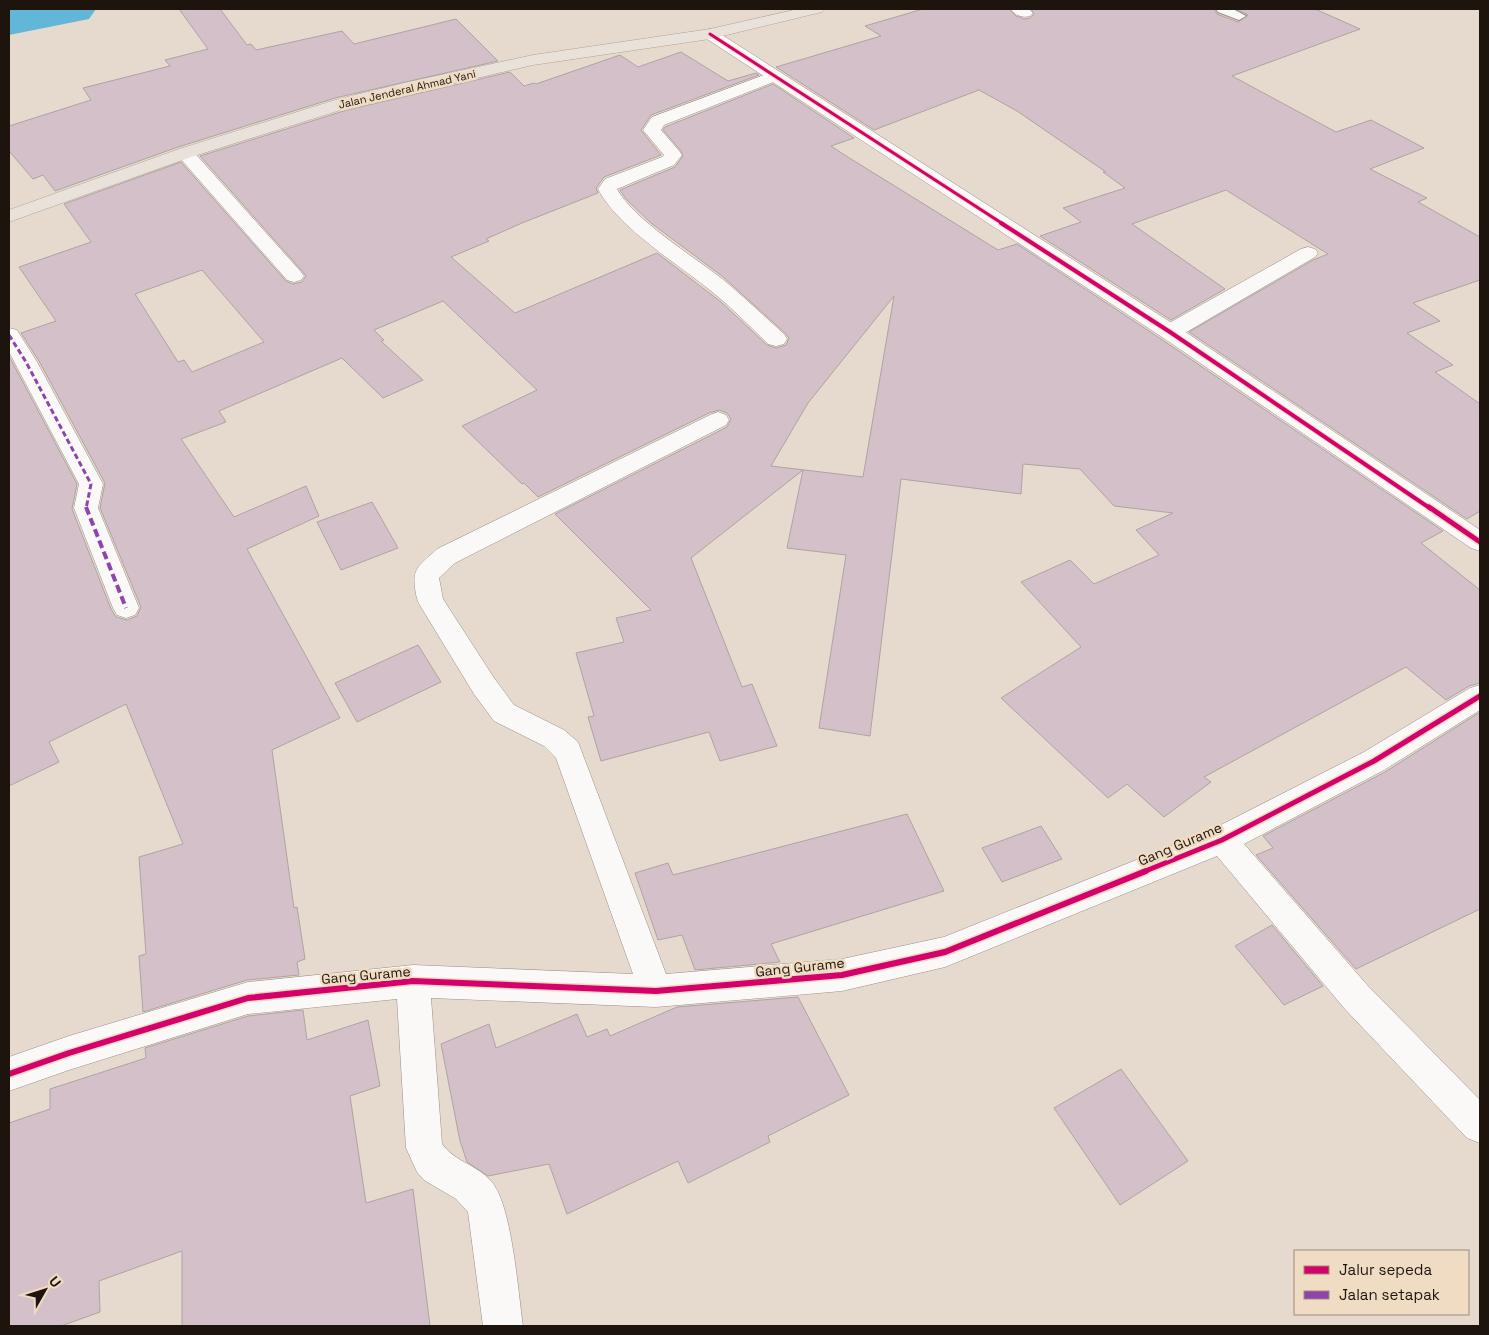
<svg xmlns="http://www.w3.org/2000/svg" width="1489" height="1335" viewBox="0 0 1489 1335" font-family="'Space Grotesk',sans-serif">
	<style>
		.lines { fill: none; stroke-linecap: round; stroke-linejoin: round }
		.river { fill: #62b6d8; fill-rule: evenodd }
		.building { fill: #d4c0c8; stroke: #ada4a2; fill-rule: evenodd }
		.service-casing { stroke: #988f86; stroke-width: 2 }
		.minor-casing { stroke: #988f86; stroke-width: 1 }
		.tertiary-casing { stroke: #988f86; stroke-width: 1 }
		.trunk-casing { stroke: #ada495; stroke-width: 1 }
		.service { fill: #fbf9f8; fill-rule: evenodd }
		.minor { fill: #fbf9f8; fill-rule: evenodd }
		.tertiary { fill: #fbf9f8; fill-rule: evenodd }
		.trunk { fill: #e8e2da; fill-rule: evenodd }
		.quiet-far1 { stroke: #8e44ad; stroke-width: 3; stroke-dasharray: 5.5 3; stroke-linecap: butt }
		.quiet { stroke: #8e44ad; stroke-width: 4; stroke-dasharray: 8 4; stroke-linecap: butt }
		.cycleway-far3-casing { stroke: #f0dbc3; stroke-width: 5 }
		.cycleway-far2-casing { stroke: #f0dbc3; stroke-width: 6 }
		.cycleway-far1-casing { stroke: #f0dbc3; stroke-width: 8 }
		.cycleway-casing { stroke: #f0dbc3; stroke-width: 9 }
		.cycleway-far3 { stroke: #d6006c; stroke-width: 3 }
		.cycleway-far2 { stroke: #d6006c; stroke-width: 4 }
		.cycleway-far1 { stroke: #d6006c; stroke-width: 5 }
		.cycleway { stroke: #d6006c; stroke-width: 6 }
		.labels { text-anchor: middle; stroke-width: 5; stroke-linejoin: round; paint-order: stroke }
		.far-street-label { font-size: 11px; fill: #1d150d; stroke: #f0dbc3 }
		.street-label { font-size: 14px; fill: #1d150d; stroke: #f0dbc3 }
	</style>
	<rect width="100%" height="100%" fill="#e6dace"/>
	<g class="lines">
		<path class="river" d="M9 9H96L89 19 9 35Z"/>
	</g>
	<g class="building">
		<path d="M179 9H220L247 45 251 44 256 50 342 31 354 44 456 19 498 61 335 98 178 147 55 191 43 175 33 179 9 151V126L91 100 83 88 170 66 165 60 208 49Z"/>
		<path d="M923 9H1009L1016 16 1024 19 1030 18 1034 14 1031 9H1214L1217 14 1238 22 1248 15 1236 9H1315L1360 29 1232 76 1336 132 1371 120 1424 148 1370 169 1427 198 1418 202 1480 237V280L1413 303 1440 321 1407 333 1453 365 1435 372 1480 404V511L1467 519 1189 332 1313 260 1328 254 1226 190 1132 224 1225 289 1171 320 1040 236 1081 222 1063 208 1125 188 1103 172H1106L1017 111 979 90 874 130 776 67 881 36 865 26Z"/>
		<path d="M681 52 728 81 756 73 759 75 651 115 641 130 661 155 604 177 596 188 598 193 522 223 486 239 489 241 451 257 515 313 657 253 721 302 767 345 776 348 786 345 789 338 785 333 722 276 651 223 626 199 620 190 675 167 683 156 681 151 663 130 665 127 773 84 854 138 831 146 843 154 998 250 1017 244 1161 339 1443 531 1421 543 1480 590V683L1469 686 1446 700 1406 667 1204 777 1211 782 1164 817 1127 784 1108 798 1001 698 1081 647 1021 582 1070 560 1094 584 1159 555 1136 530 1173 513 1114 506 1080 469 1023 464 1021 494 901 479 870 736 819 728 846 555 787 548 803 470 691 558 742 687 752 684 777 746 720 761 709 732 601 761 588 717 594 716 576 653 624 642 616 618 651 610 555 514 727 427 731 419 727 413 719 410 709 413 538 497 524 483 522 484 462 426 537 390 443 301 374 330 384 340 381 341 423 380 383 398 342 358 219 411 226 422 181 439 234 517 306 486 319 516 247 549 340 718 272 750 294 908 297 907 305 959 297 962 299 975 247 980 143 1012 139 956 146 954 139 857 183 844 126 704 49 742 59 762 9 786V356L77 484 72 509 111 609 116 617 127 620 137 616 141 607 100 508 105 483 39 361 21 333 56 321 19 267 91 242 64 204 181 162 286 281 293 284 302 282 306 276 302 271 200 156 347 110 510 72 524 86 534 83 536 84 620 55 638 67ZM202 270 264 342 192 372 184 360 178 362 135 294ZM894 296 863 477 771 466 808 403Z"/>
		<path d="M372 502 398 548 341 570 317 522Z"/>
		<path d="M418 645 441 682 357 722 335 683Z"/>
		<path d="M1480 712V909L1356 969 1256 855 1273 848 1263 836 1385 772Z"/>
		<path d="M907 814 944 891 771 944 780 962 695 970 682 935 658 940 635 873 668 863 673 875Z"/>
		<path d="M1041 826 1062 859 1002 882 982 848Z"/>
		<path d="M1272 925 1323 986 1284 1005 1235 946Z"/>
		<path d="M798 997 849 1095 768 1136 770 1142 688 1183 678 1161 567 1214 549 1164 488 1176 467 1162 460 1141 441 1044 489 1024 496 1048 577 1014 587 1037 607 1029 610 1036 677 1007Z"/>
		<path d="M303 1010 307 1040 368 1020 380 1086 350 1096 366 1203 413 1189 430 1326H182V1251L99 1281 100 1312 61 1326H9V1123L50 1109V1089L146 1058 145 1048 248 1016Z"/>
		<path d="M1121 1069 1188 1161 1120 1205 1054 1108Z"/>
	</g>
	<g class="lines">
		<g class="service-casing">
			<path id="service" d="M1216 9H1233L1246 16 1239 20 1218 12Z"/>
		</g>
		<g class="minor-casing">
			<g id="minor">
				<path d="M1011 9H1029L1033 13 1030 16C1023 18 1015 16 1011 9Z"/>
				<path d="M775 71 781 73 783 76 781 79 664 125 661 130 680 152 682 155 674 165 617 189C632 218 694 257 721 278 743 296 763 315 784 334L787 339 784 344 776 346 768 344C748 324 728 304 706 287 672 260 617 226 598 189L605 179 662 157 664 155 643 130 652 117Z"/>
				<path d="M185 148 191 149 301 272 304 276 301 280 294 282 287 280 179 157 176 153 179 149Z"/>
				<path d="M1308 247 1315 249 1318 253 1315 257 1178 337 1170 338 1162 337 1159 332 1162 327 1301 249Z"/>
				<path d="M9 328 17 330 37 362 103 484 98 508 139 608 135 615 126 618 117 615 113 608 74 508 79 484 9 352Z"/>
				<path d="M718 412 726 415 729 420 726 425 455 563 439 578 443 599 494 678 514 705 564 730 578 742 666 974 842 959 944 937 1211 830 1364 752 1470 688 1480 685V710L1384 770 1244 844 1368 986 1480 1100V1143L1467 1138 1344 1008 1217 856 945 967 842 991 656 1007 431 998 442 1144C455 1162 477 1165 491 1181 512 1204 518 1292 523 1326H483L468 1212 456 1199 424 1180 417 1172 406 1148 397 999 248 1014 69 1070 9 1091V1057L69 1036 248 982 413 965 633 974 556 758 544 746 494 721 474 694 421 607C417 601 416 595 415 588 412 566 422 564 437 549L710 415Z"/>
			</g>
		</g>
		<g class="tertiary-casing">
			<path id="tertiary" d="M710 29 716 31 1178 327 1480 530V551L1471 548 1162 337 704 37 702 34 704 31Z"/>
		</g>
		<g class="trunk-casing">
			<path id="trunk" d="M798 9H825L822 12 710 39 533 65 347 108 191 157 9 222V210L179 149 335 100 404 83 533 55 710 29Z"/>
		</g>
		<use href="#service" class="service"/>
		<use href="#minor" class="minor"/>
		<use href="#tertiary" class="tertiary"/>
		<use href="#trunk" class="trunk"/>
		<path class="quiet-far1" d="M9 335 26 362 91 484 86 509"/>
		<path class="quiet" d="M86 507 126 608"/>
		<g class="cycleway-far3-casing">
			<path id="cycleway-far3" d="M710 34 1003 224"/>
		</g>
		<g class="cycleway-far2-casing">
			<path id="cycleway-far2" d="M1001 223 1170 332 1431 509"/>
		</g>
		<g class="cycleway-far1-casing">
			<g id="cycleway-far1">
				<path d="M1429 507 1480 542"/>
				<path d="M1143 872 1222 840 1374 761 1480 696"/>
			</g>
		</g>
		<g class="cycleway-casing">
			<path id="cycleway" d="M9 1074 69 1053 248 998 413 981 656 991 842 975 945 952 1146 871"/>
		</g>
		<use href="#cycleway-far3" class="cycleway-far3"/>
		<use href="#cycleway-far2" class="cycleway-far2"/>
		<use href="#cycleway-far1" class="cycleway-far1"/>
		<use href="#cycleway" class="cycleway"/>
	</g>
	<g class="labels">
		<g class="far-street-label">
			<text transform="translate(407 89) rotate(-13)" y="4">Jalan Jenderal Ahmad Yani</text>
		</g>
		<g class="street-label">
			<text transform="translate(1180 844) rotate(-23)" y="5">Gang Gurame</text>
			<text transform="translate(800 967) rotate(-6)" y="5">Gang Gurame</text>
			<text transform="translate(366 975) rotate(-5)" y="5">Gang Gurame</text>
		</g>
	</g>
	<rect width="1489" height="1335" fill="none" stroke="#1d150d" stroke-width="20"/>
	<rect x="1294" y="1250" width="175" height="65" fill="#f0dbc3" stroke="#9c8c7a"/>
	<rect x="1304" y="1266" width="25" height="8" fill="#d6006c" stroke="#9c8c7a"/>
	<text x="1339" y="1275" font-size="15" fill="#1d150d">Jalur sepeda</text>
	<rect x="1304" y="1291" width="25" height="8" fill="#8e44ad" stroke="#9c8c7a"/>
	<text x="1339" y="1300" font-size="15" fill="#1d150d">Jalan setapak</text>
	<g transform="translate(45 1290) rotate(51)" stroke="#f0dbc3" stroke-width="4" paint-order="stroke">
	<path d="M0-4L9 19L0 12L-9 19Z" fill="#1d150d"/>
	<text y="-8" font-size="14" font-weight="bold" text-anchor="middle" fill="#1d150d">U</text>
	</g>
</svg>
